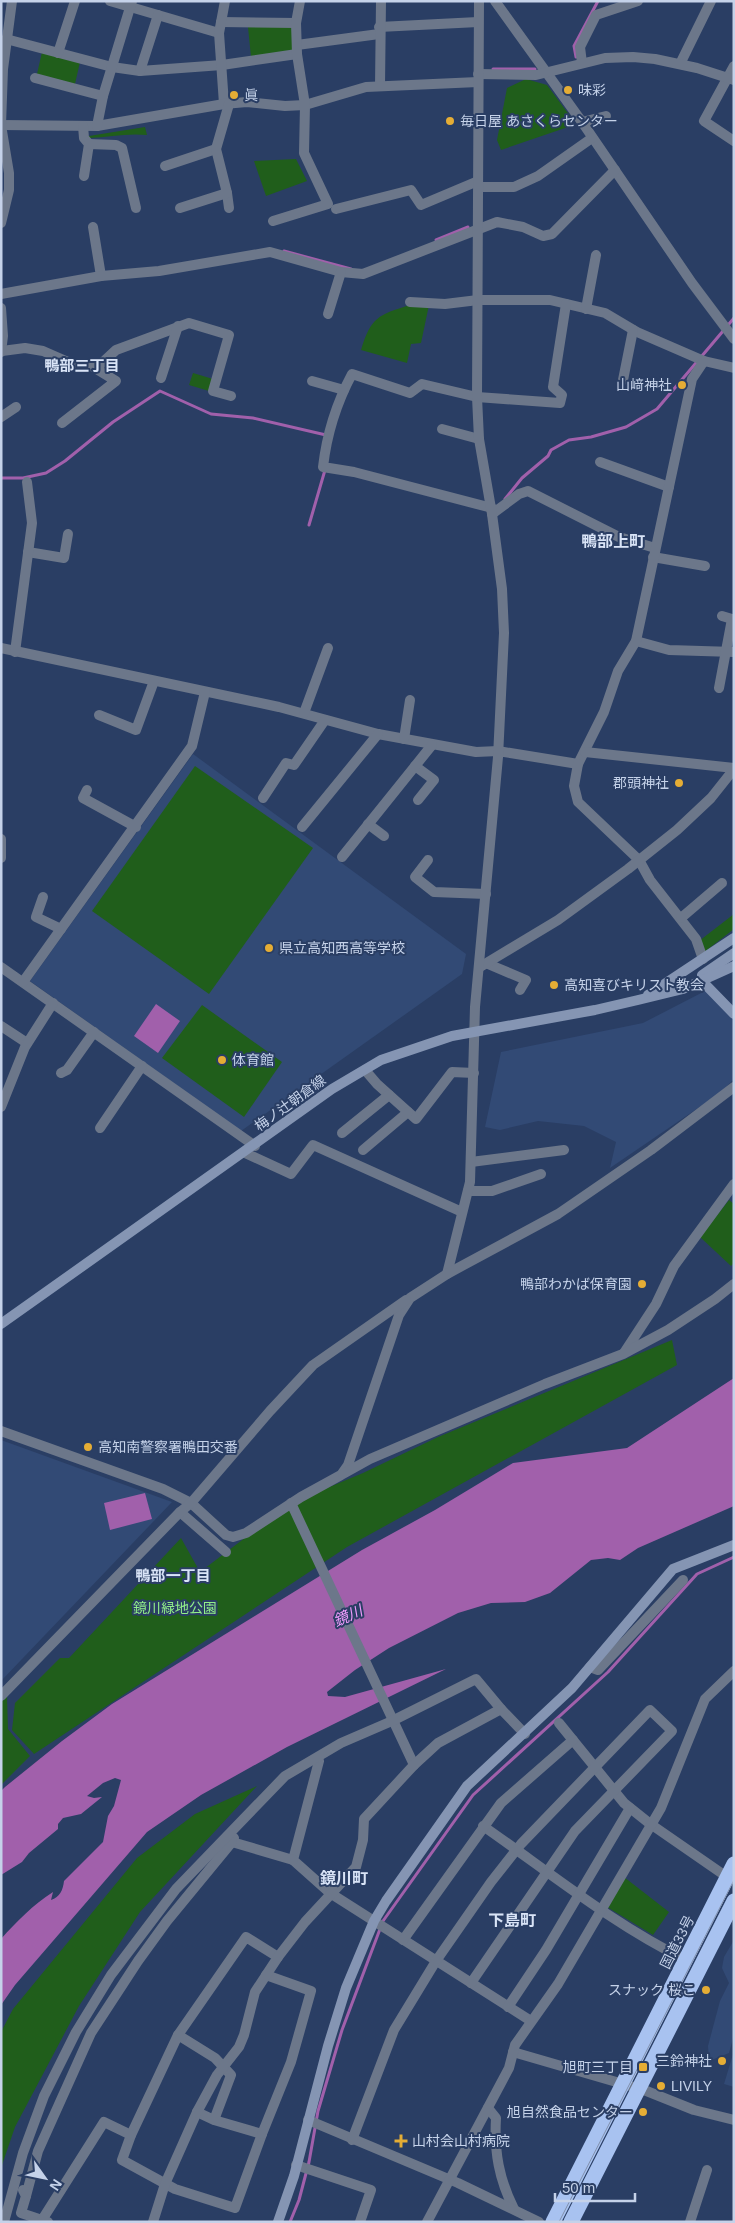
<svg xmlns="http://www.w3.org/2000/svg" width="735" height="2223" viewBox="0 0 735 2223" font-family="Helvetica,'Noto Sans JP',sans-serif">
	<style>
		.built { fill: #324a75 }
		.green { fill: #205e1b }
		.water { fill: #a160ab }
		.lines { fill: none; stroke-linecap: round; stroke-linejoin: round }
		.stream { stroke: #a160ab; stroke-width: 3 }
		.street { stroke: #6c778a; stroke-width: 10 }
		.secondary { stroke: #8595b3; stroke-width: 10 }
		.highway { stroke: #a8c2f0; stroke-width: 15 }
		.tram { stroke: #8191ae; stroke-width: 1 }
		.poi-dot { fill: #e5ad35; stroke: #2a3e64; stroke-width: 2 }
		.labels { text-anchor: middle; stroke-width: 4; stroke-linejoin: round; paint-order: stroke }
		.poi-label { font-size: 14px; fill: #c5d2e9; stroke: #2a3e64; text-anchor: start }
		.street-label { font-size: 14px; fill: #c5d2e9; stroke: #2a3e64 }
		.park-label { font-size: 14px; fill: #92ef89; stroke: #2a3e64 }
		.neighbourhood-label { font-size: 15px; font-weight: bold; fill: #d9e4f7; stroke: #2a3e64 }
		.water-label { font-size: 15px; font-style: italic; fill: #f09bfd; stroke: #2a3e64 }
		.quarter-label { font-size: 16px; font-weight: bold; fill: #d9e4f7; stroke: #2a3e64 }
	</style>
	<rect width="100%" height="100%" fill="#2a3e64"/>
	<g class="built">
		<path d="M193 754 466 954 462 974 241 1131 30 981Z"/>
		<path d="M707 990 734 1019V1079L720 1093 610 1168 616 1142 584 1126 538 1121 500 1130 485 1127 501 1052 643 1023Z"/>
		<path d="M1 1440 172 1502 1 1681Z"/>
		<path d="M734 1940V2035L729 2053 709 2061 708 2046 720 2001 729 1983 722 1968 724 1957Z"/>
		<path d="M734 2051V2087L724 2084Z"/>
	</g>
	<g class="green">
		<path d="M248 27H293L294 52 251 57Z"/>
		<path d="M42 52 80 62 75 84 37 74Z"/>
		<path d="M526 79 547 85 573 120 571 126 501 150 497 140 507 88Z"/>
		<path d="M145 127 147 135C127 133 109 137 89 138V136Z"/>
		<path d="M296 159 307 181 266 196 254 161Z"/>
		<path d="M410 305H429L421 343 411 344 407 363 361 350C371 317 378 315 410 305Z"/>
		<path d="M193 373 213 379 209 391 189 385Z"/>
		<path d="M195 766 313 848 209 994 92 911Z"/>
		<path d="M734 914V929L703 953 699 941Z"/>
		<path d="M202 1005 282 1062 244 1117 162 1058Z"/>
		<path d="M729 1200 734 1204V1263L731 1266 700 1237Z"/>
		<path d="M672 1340 677 1365 347 1547 34 1754 12 1730 15 1703 60 1658H69L181 1538 200 1572 291 1503 363 1473 438 1437Z"/>
		<path d="M7 1696 8 1729 30 1756 1 1785V1702Z"/>
		<path d="M257 1786 140 1912 79 2006 15 2127 1 2168V2032L13 2009 137 1858 195 1814Z"/>
		<path d="M624 1877 669 1912 653 1935 607 1907Z"/>
	</g>
	<g class="water">
		<path d="M156 1004 180 1021 158 1053 134 1036Z"/>
		<path d="M734 1378V1506L638 1548 620 1560 608 1558 591 1560 550 1593 525 1602 491 1603 458 1613 389 1648 355 1670 327 1692 328 1696 345 1697 446 1669 287 1747 201 1795 147 1832 15 1985 1 2005V1939C17 1921 33 1905 53 1892L51 1900C60 1897 63 1890 64 1881L103 1842 108 1816 114 1806 121 1780 115 1778 103 1783 87 1796 94 1798 102 1797 81 1814 63 1818 58 1824V1829L29 1853 22 1862 1 1875V1791L5 1787 62 1741 112 1704 362 1550 435 1510 513 1463 627 1448Z"/>
		<path d="M145 1493 152 1519 110 1530 104 1503Z"/>
	</g>
	<g class="lines">
		<g class="stream">
			<path d="M576 57 574 46 598 1"/>
			<path d="M493 69H535"/>
			<path d="M436 240 468 227"/>
			<path d="M284 251 351 269"/>
			<path d="M1 478H23L46 473 65 461 113 422 160 391 211 414 253 418 326 435"/>
			<path d="M505 499 522 478 548 456 551 450 569 440 591 437 626 427 657 409 734 318"/>
			<path d="M309 525 325 470"/>
			<path d="M290 2222 299 2200 309 2162 318 2111 342 2030 383 1921 473 1795 608 1672 697 1574 734 1557"/>
		</g>
		<g class="street">
			<path d="M110 1 219 33"/>
			<path d="M495 1 582 122 692 283 734 339"/>
			<path d="M221 22 296 23"/>
			<path d="M379 27 478 22"/>
			<path d="M6 39 112 67 140 71 222 65 297 54"/>
			<path d="M297 45 379 34"/>
			<path d="M58 53 75 1"/>
			<path d="M582 63 580 47 596 15 638 1"/>
			<path d="M680 64 711 1"/>
			<path d="M734 66 704 121 734 141"/>
			<path d="M140 71 158 15"/>
			<path d="M478 74 536 75 605 58 633 57 655 59 697 68 734 80"/>
			<path d="M35 78 103 96"/>
			<path d="M380 86 381 1"/>
			<path d="M224 104 219 33 225 1"/>
			<path d="M582 122 606 116"/>
			<path d="M1 125 97 126 224 104 247 102 285 106 305 105 366 87 478 82"/>
			<path d="M83 126 84 138 89 144 84 176"/>
			<path d="M97 126 103 96 132 1"/>
			<path d="M89 144 116 145 122 148 136 208"/>
			<path d="M165 166 216 149"/>
			<path d="M479 187H514L538 176 592 138"/>
			<path d="M227 193 229 208"/>
			<path d="M180 208 227 193 216 149 229 104"/>
			<path d="M336 209 411 190 421 205 478 181"/>
			<path d="M273 221 328 204 304 153 305 105 297 54 296 23 300 1"/>
			<path d="M1 223 9 190V173L1 125 3 69 12 1"/>
			<path d="M93 227 101 276"/>
			<path d="M1 294 101 276 159 271 270 252 341 272 363 274 497 222 523 227 543 236 552 234 615 170"/>
			<path d="M410 302 445 304 478 300H550L605 313 637 332 704 361"/>
			<path d="M1 308 3 336 1 352"/>
			<path d="M586 309 596 255"/>
			<path d="M328 314 341 272"/>
			<path d="M2 351 25 348 43 351 75 365 101 364 116 350 189 323 229 335 213 391 231 396"/>
			<path d="M161 378 178 326"/>
			<path d="M623 380 633 330"/>
			<path d="M312 381 344 390"/>
			<path d="M1 417 16 407"/>
			<path d="M62 423 116 381 90 365"/>
			<path d="M442 429 479 439"/>
			<path d="M600 462 669 487"/>
			<path d="M492 508 354 472 323 467C327 432 336 404 352 374L410 393 422 384 477 397 560 403 562 395 553 387 566 304"/>
			<path d="M492 514 519 494 528 491 619 537 655 548"/>
			<path d="M28 552 64 558 68 534"/>
			<path d="M653 557 705 566"/>
			<path d="M636 641 669 650 734 652"/>
			<path d="M1 648 279 707 378 734 476 752 498 751 578 764 604 712 618 671 636 641 692 379 704 361 734 368"/>
			<path d="M15 652 32 523 27 482"/>
			<path d="M719 688 732 619 722 616"/>
			<path d="M304 713 328 648"/>
			<path d="M99 715 136 730 154 681"/>
			<path d="M404 739 410 700"/>
			<path d="M585 752 734 768"/>
			<path d="M578 764 574 786 578 802 639 860 650 880 696 939 703 959"/>
			<path d="M415 766 434 780 418 800"/>
			<path d="M87 790 83 798 136 827"/>
			<path d="M263 798 286 763 294 765 325 720"/>
			<path d="M368 824 384 836"/>
			<path d="M302 827 378 734"/>
			<path d="M1 839V858"/>
			<path d="M342 857 432 745"/>
			<path d="M428 860 415 877 434 892 486 894"/>
			<path d="M43 897 36 917 61 929"/>
			<path d="M681 918 722 883"/>
			<path d="M488 964 526 980 520 990"/>
			<path d="M1 967 255 1146"/>
			<path d="M480 967 558 920 628 869 677 830 711 798 734 769"/>
			<path d="M23 982 192 746 205 692"/>
			<path d="M1 1026 27 1043"/>
			<path d="M365 1070 377 1084 416 1119 452 1072 474 1073"/>
			<path d="M61 1073 67 1070 94 1032"/>
			<path d="M1 1107 25 1047 53 1003"/>
			<path d="M100 1128 142 1066"/>
			<path d="M342 1133 389 1095"/>
			<path d="M363 1150 408 1112"/>
			<path d="M245 1153 291 1174 313 1145 462 1212"/>
			<path d="M471 1162 564 1150"/>
			<path d="M468 1191H492L541 1174"/>
			<path d="M447 1274 470 1182 475 1007 498 757 504 633 502 589 492 514 479 439 477 397 479 1"/>
			<path d="M624 1353 656 1304 674 1266 734 1184"/>
			<path d="M1 1431 163 1489 191 1503 226 1535 233 1537 246 1533 301 1497 341 1475 348 1465 399 1315 410 1298 447 1274 558 1214 651 1150 734 1087"/>
			<path d="M343 1474 370 1459 545 1384 623 1354 668 1330 715 1299 734 1284"/>
			<path d="M291 1503 414 1765"/>
			<path d="M180 1512 226 1552"/>
			<path d="M590 1667 598 1670 683 1580"/>
			<path d="M1 1696 180 1512 191 1503 270 1411 313 1365 406 1300"/>
			<path d="M559 1723 624 1803 649 1823 727 1877"/>
			<path d="M319 1761 293 1860 330 1893 531 2021"/>
			<path d="M483 1826C549 1872 614 1925 686 1960"/>
			<path d="M234 1838 232 1842 293 1860"/>
			<path d="M403 1940 501 1803 573 1740"/>
			<path d="M508 2007 546 1950 630 1808"/>
			<path d="M178 2035 246 1937 278 1957"/>
			<path d="M513 2052 644 2090 694 2110 734 2120"/>
			<path d="M488 2108 496 2118C494 2152 499 2179 514 2209"/>
			<path d="M197 2112 214 2120 262 2134 235 2208 175 2189 122 2160 131 2135 178 2035 215 2058 231 2075 214 2120"/>
			<path d="M308 2120 458 2183 539 2222"/>
			<path d="M262 2134 291 2062 311 1991 266 1975"/>
			<path d="M352 2140 394 2030 436 1961 491 1882 521 1844 650 1710 672 1731 575 1831 471 1983"/>
			<path d="M296 2165 371 2190 360 2222"/>
			<path d="M23 2190 26 2196 21 2213 48 2222"/>
			<path d="M26 2196 38 2151 91 2033 138 1961 167 1921 232 1842"/>
			<path d="M42 2220 104 2122 131 2135"/>
			<path d="M4 2222 23 2153 44 2096 76 2032 111 1975 176 1889 285 1776 341 1743 392 1721 476 1679 501 1709"/>
			<path d="M153 2222 165 2184 197 2112 217 2075 239 2047 244 2035 255 1992 278 1957 305 1922 356 1867 363 1840 364 1819 414 1765 438 1743 501 1709 525 1734"/>
			<path d="M427 2222 509 2068 515 2045 558 1984 661 1808 705 1699 734 1671"/>
			<path d="M690 2222 707 2170"/>
		</g>
		<g class="secondary">
			<path d="M702 975 734 953"/>
			<path d="M702 981 734 1014"/>
			<path d="M648 995 734 938"/>
			<path d="M1 1324 332 1089 381 1060 452 1036 595 1010 638 1000 683 989 734 966"/>
			<path d="M278 2222 294 2176 328 2046 346 1988 374 1921 386 1901 467 1786 572 1688 673 1569 734 1545"/>
		</g>
		<g class="highway">
			<path d="M553 2222 734 1864"/>
			<path d="M571 2222 734 1901"/>
		</g>
		<path class="tram" d="M559 2222 734 1880"/>
	</g>
	<g class="poi-dot">
		<circle cx="568" cy="90" r="5"/>
		<circle cx="234" cy="95" r="5"/>
		<circle cx="450" cy="121" r="5"/>
		<circle cx="682" cy="385" r="5"/>
		<circle cx="679" cy="783" r="5"/>
		<circle cx="269" cy="948" r="5"/>
		<circle cx="554" cy="985" r="5"/>
		<circle cx="222" cy="1060" r="5"/>
		<circle cx="642" cy="1284" r="5"/>
		<circle cx="88" cy="1447" r="5"/>
		<circle cx="706" cy="1990" r="5"/>
		<circle cx="722" cy="2061" r="5"/>
		<rect x="638" y="2062" width="10" height="10" rx="2.5"/>
		<circle cx="661" cy="2086" r="5"/>
		<circle cx="643" cy="2112" r="5"/>
		<path d="M398.5 2133.5h5v5h5v5h-5v5h-5v-5h-5v-5h5z"/>
	</g>
	<g class="labels">
		<g class="poi-label">
			<text x="578" y="95">味彩</text>
			<text x="244" y="100">眞</text>
			<text x="460" y="126">毎日屋 あさくらセンター</text>
			<text x="672" y="390" text-anchor="end">山﨑神社</text>
			<text x="669" y="788" text-anchor="end">郡頭神社</text>
			<text x="279" y="953">県立高知西高等学校</text>
			<text x="564" y="990">高知喜びキリスト教会</text>
			<text x="232" y="1065">体育館</text>
			<text x="632" y="1289" text-anchor="end">鴨部わかば保育園</text>
			<text x="98" y="1452">高知南警察署鴨田交番</text>
			<text x="696" y="1995" text-anchor="end">スナック 桜こ</text>
			<text x="712" y="2066" text-anchor="end">三鈴神社</text>
			<text x="633" y="2072" text-anchor="end">旭町三丁目</text>
			<text x="671" y="2091">LIVILY</text>
			<text x="633" y="2117" text-anchor="end">旭自然食品センター</text>
			<text x="412" y="2146">山村会山村病院</text>
		</g>
		<g class="street-label">
			<text transform="translate(290 1103) rotate(-36)" y="5">梅ノ辻朝倉線</text>
			<text transform="translate(677 1942) rotate(-63)" y="5">国道33号</text>
		</g>
		<g class="park-label">
			<text x="175" y="1613">鏡川緑地公園</text>
		</g>
		<g class="neighbourhood-label">
			<text x="82" y="371">鴨部三丁目</text>
			<text x="173" y="1581">鴨部一丁目</text>
		</g>
		<g class="water-label">
			<text transform="translate(348 1616) rotate(-24)" y="5">鏡川</text>
		</g>
		<g class="quarter-label">
			<text x="613" y="547">鴨部上町</text>
			<text x="344" y="1884">鏡川町</text>
			<text x="512" y="1926">下島町</text>
		</g>
	</g>
	<rect width="735" height="2223" fill="none" stroke="#c5d2e9" stroke-width="5"/>
	<g transform="translate(45 2178) rotate(123)" stroke="#2a3e64" stroke-width="4" paint-order="stroke">
	<path d="M0-4L9 19L0 12L-9 19Z" fill="#c5d2e9"/>
	<text y="-8" font-size="14" font-weight="bold" text-anchor="middle" fill="#c5d2e9">N</text>
	</g>
	<path d="M555 2193v8h80v-8" fill="none" stroke="#c5d2e9" stroke-width="2.5"/>
	<text x="562" y="2193" font-size="15" fill="#c5d2e9" stroke="#2a3e64" stroke-width="4" paint-order="stroke">50 m</text>
</svg>
